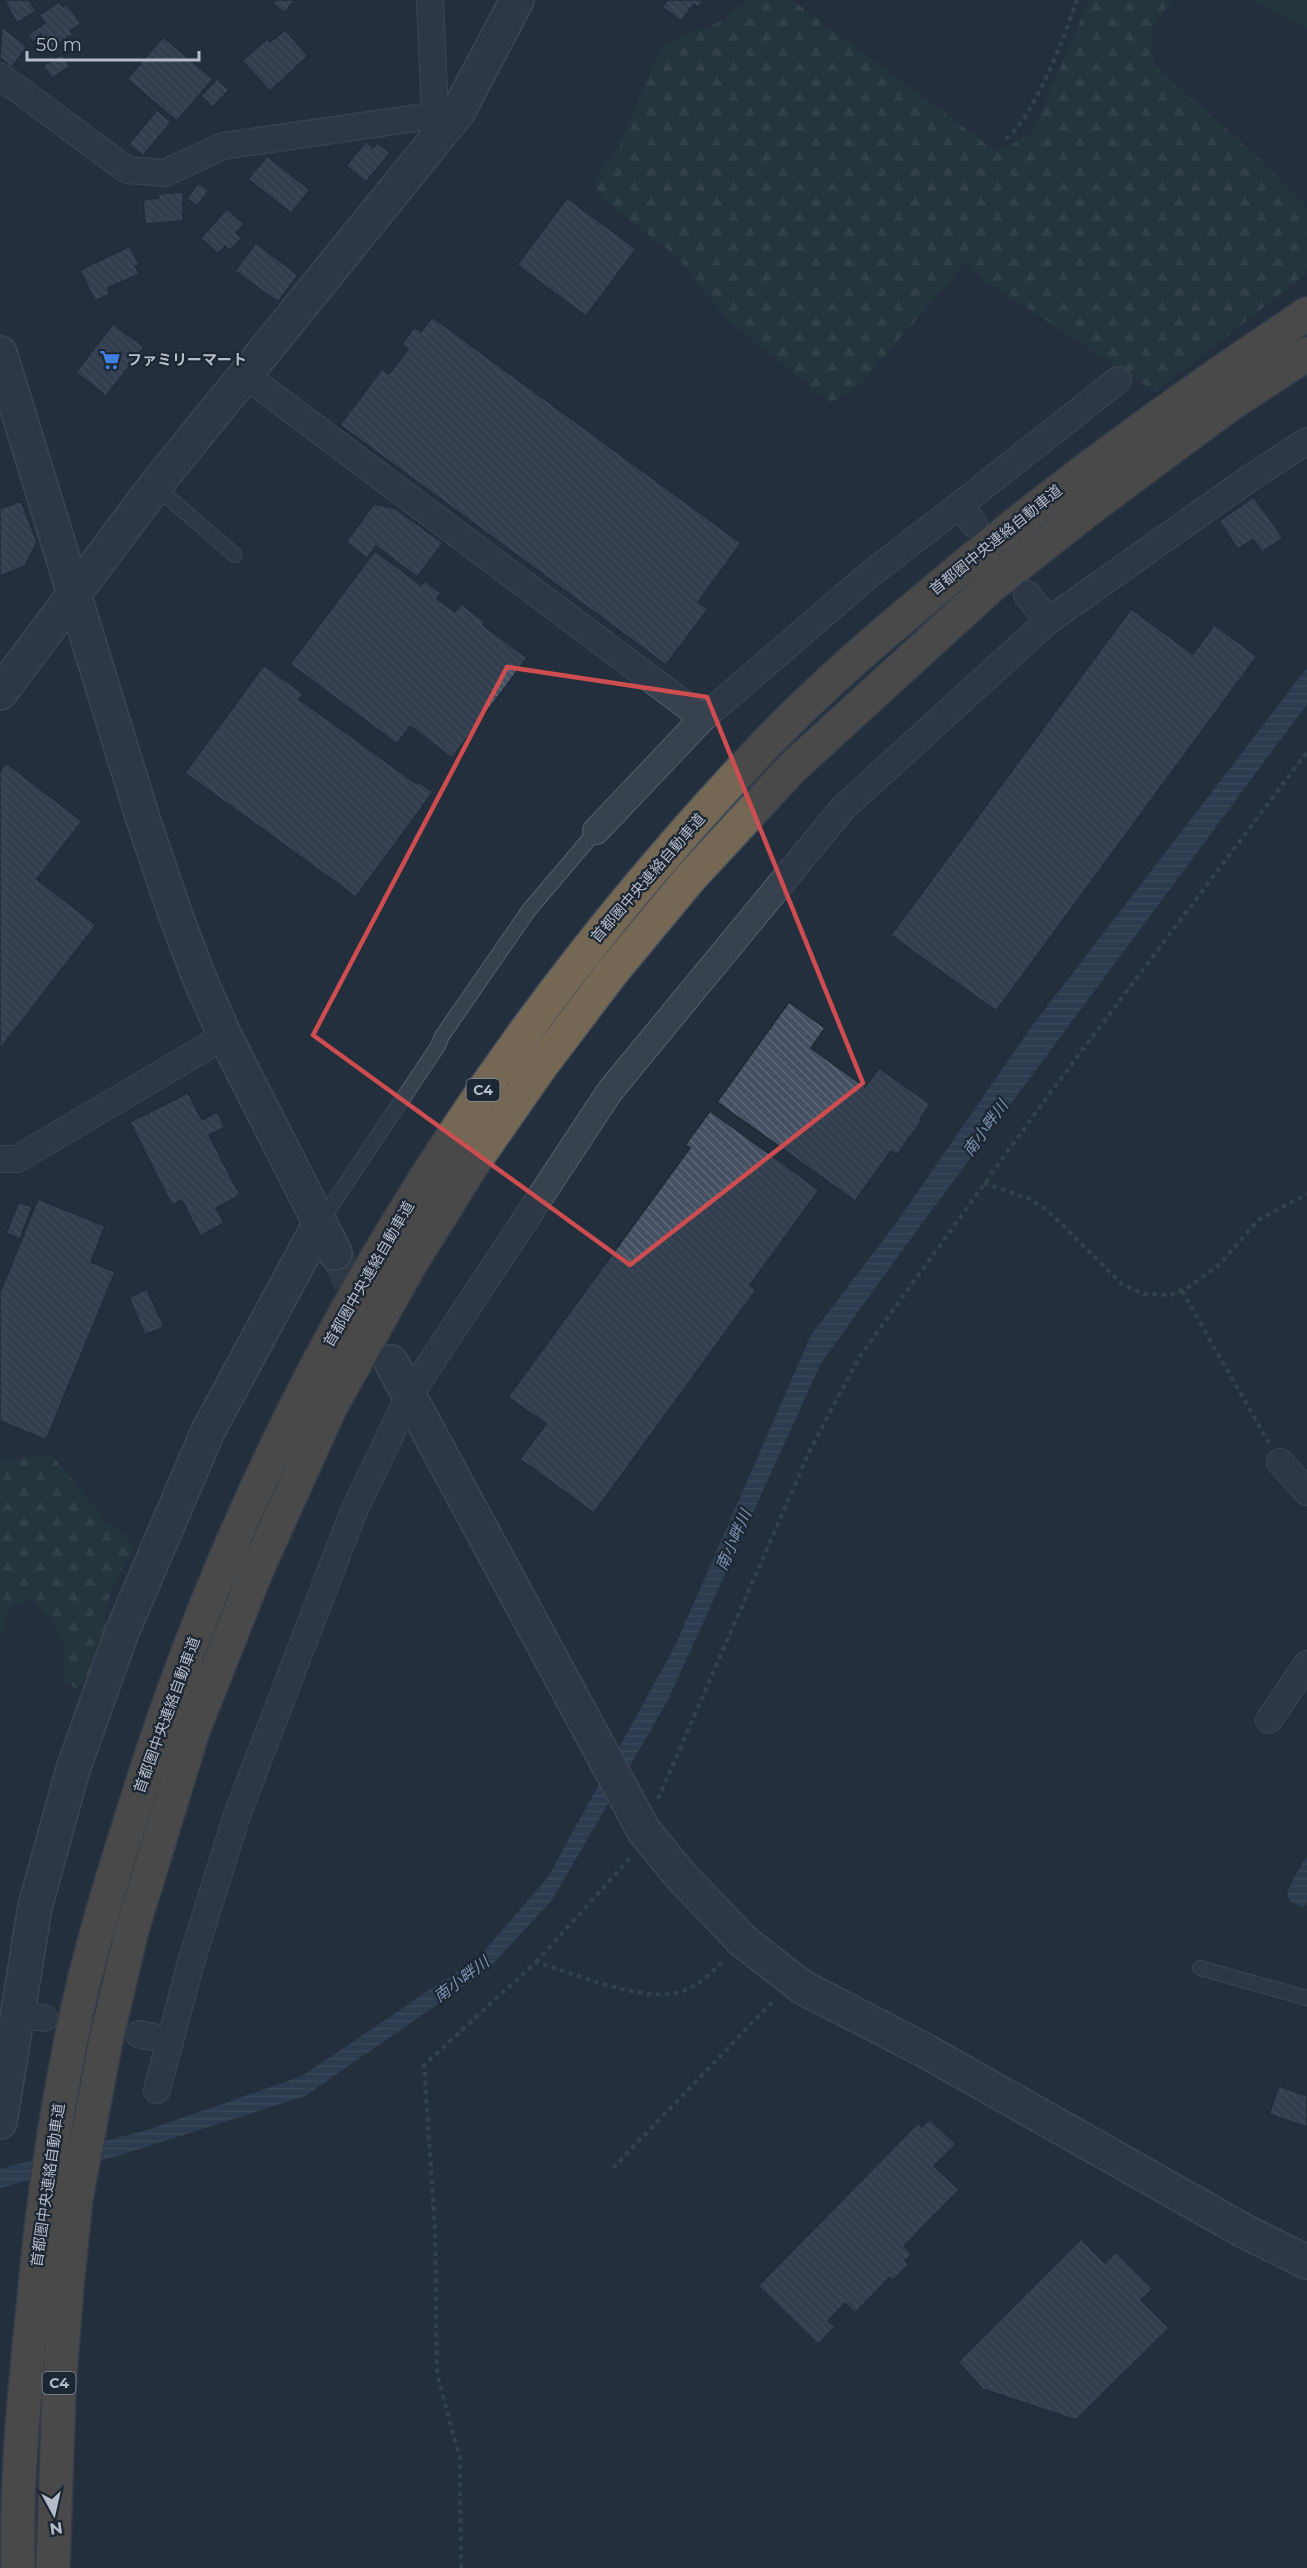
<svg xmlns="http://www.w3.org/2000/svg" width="1307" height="2568" viewBox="0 0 1307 2568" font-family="Montserrat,'Noto Sans JP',sans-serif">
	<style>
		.forest { fill: url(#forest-firs) }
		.garden { fill: #263c3f }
		.water { fill: url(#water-rules) }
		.building { fill: url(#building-back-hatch); stroke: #1f2835; stroke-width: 1.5 }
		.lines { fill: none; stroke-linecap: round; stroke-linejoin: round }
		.tertiary-tunnel { stroke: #3a4453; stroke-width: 33; stroke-dasharray: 33 16; stroke-linecap: butt }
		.service-casing { stroke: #565f6c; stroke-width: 16 }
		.minor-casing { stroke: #565f6c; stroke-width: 28 }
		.tertiary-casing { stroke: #565f6c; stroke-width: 36 }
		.motorway-casing { stroke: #434c59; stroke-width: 36 }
		.path { stroke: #44595c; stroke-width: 4; stroke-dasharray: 4.5 4.5; stroke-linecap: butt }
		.service { stroke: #38414e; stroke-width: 14 }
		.minor { stroke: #38414e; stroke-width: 26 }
		.tertiary { stroke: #38414e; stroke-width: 33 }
		.motorway { stroke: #746855; stroke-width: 33 }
		.marked { fill: none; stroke: #ce4d50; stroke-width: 4.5; stroke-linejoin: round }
		.labels { text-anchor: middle; stroke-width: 4.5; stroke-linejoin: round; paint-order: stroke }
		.shield { fill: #1d2633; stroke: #878f9c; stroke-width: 1.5 }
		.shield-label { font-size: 14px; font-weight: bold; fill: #b4bcc9 }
		.poi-label { font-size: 15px; font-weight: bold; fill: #b4bcc9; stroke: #1d2633; text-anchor: start }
		.street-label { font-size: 15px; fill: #b4bcc9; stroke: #1d2633 }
		.water-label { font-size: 16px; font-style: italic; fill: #7c92b1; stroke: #1d2633 }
	</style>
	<defs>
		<pattern id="forest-firs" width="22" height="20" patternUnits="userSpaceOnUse" patternTransform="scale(1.5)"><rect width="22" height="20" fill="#263c3f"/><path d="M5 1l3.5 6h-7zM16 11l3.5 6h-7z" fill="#435659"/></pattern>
		<pattern id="water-rules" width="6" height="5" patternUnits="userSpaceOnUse" patternTransform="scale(1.5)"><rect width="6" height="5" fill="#394c67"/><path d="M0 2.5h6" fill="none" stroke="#53647b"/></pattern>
		<pattern id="building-back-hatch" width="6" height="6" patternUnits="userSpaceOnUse" patternTransform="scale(1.5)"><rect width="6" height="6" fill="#455162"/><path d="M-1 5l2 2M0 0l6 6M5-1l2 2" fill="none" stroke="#5d6877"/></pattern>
	</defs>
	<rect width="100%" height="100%" fill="#242f3e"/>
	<g class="forest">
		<path d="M748 0H792L997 152 1032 133 1089 0H1173L1151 27 1154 65 1259 158 1307 208V273L1156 392 979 277 967 261 862 382 831 403 727 319 676 256 605 201 593 181 620 144 661 46 720 22Z"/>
		<path d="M51 1454 105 1520 124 1534 135 1549 120 1573 105 1608V1637L93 1667 78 1689 64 1683V1642L49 1617 30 1598 10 1607 0 1638V1461Z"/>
	</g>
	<path class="garden" d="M1254 0H1307V27Z"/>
	<g class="water">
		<path d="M1307 668V704L898 1256 820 1365 668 1700 552 1900 487 1970 305 2096 124 2154 0 2188V2169L150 2129 302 2076 480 1956 548 1877 676 1644 811 1335 894 1226 1032 1026Z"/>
		<path d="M1307 1856V1898L1306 1905 1301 1907 1290 1901 1287 1894 1292 1881Z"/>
	</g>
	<g class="building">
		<path d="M7 0H29L36 11 17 23 5 2Z"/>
		<path d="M276 0H295L284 13 273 3Z"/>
		<path d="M667 0H704L698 7 694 4 681 21 662 7Z"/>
		<path d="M59 2 63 7 67 4 81 24 70 31 73 34 42 55 28 35 45 23 39 15Z"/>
		<path d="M2 27 27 47 12 67 0 58Z"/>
		<path d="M285 30 308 56 270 91 242 61 267 39 270 42Z"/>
		<path d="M163 37 213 79 177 121 127 79Z"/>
		<path d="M62 54 70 66 52 78 43 66Z"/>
		<path d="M217 79 229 90 213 107 201 96Z"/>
		<path d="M157 110 171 122 143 156 129 144Z"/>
		<path d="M366 141 373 148 377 143 390 153 366 182 346 166Z"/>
		<path d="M267 156 310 190 291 213 248 179Z"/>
		<path d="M198 183 209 190 197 206 187 198Z"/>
		<path d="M183 192V221L145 224 143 200 159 198 158 194Z"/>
		<path d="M567 198 636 249 586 316 517 265Z"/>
		<path d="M227 209 244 224 236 233 242 238 230 250 225 246 218 254 201 238Z"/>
		<path d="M256 243 298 275 278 302 235 271Z"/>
		<path d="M130 246 139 265 135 266 139 274 108 288 110 294 95 301 80 270Z"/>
		<path d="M432 317 741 543 698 602 708 609 666 665 340 425 382 369 389 374 408 349 402 344 414 327 421 332Z"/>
		<path d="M113 324 144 347 106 396 76 372Z"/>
		<path d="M1254 497 1283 538 1262 552 1253 539 1238 549 1219 521Z"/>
		<path d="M21 501 37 542 25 566 0 576V509Z"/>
		<path d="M374 504 396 509 443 543 417 577 376 546 367 558 346 542Z"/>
		<path d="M375 551 421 585 425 581 441 593 437 599 455 612 461 604 485 622 483 625 527 658 452 758 410 726 397 744 290 664Z"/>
		<path d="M1131 609 1193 654 1214 625 1257 656 996 1011 891 935Z"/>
		<path d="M264 665 303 694 299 699 417 784 419 782 433 792 356 897 185 773Z"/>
		<path d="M6 763 82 821 37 879 96 925 0 1049V771Z"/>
		<path d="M789 1002 825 1028 811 1048 865 1087 879 1068 930 1104 920 1119 922 1120 897 1155 891 1151 855 1201 717 1102Z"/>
		<path d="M188 1093 202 1120 217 1112 225 1127 209 1135 240 1195 216 1208 224 1223 200 1236 182 1200 172 1205 130 1122Z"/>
		<path d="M710 1111 819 1190 750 1285 756 1290 594 1513 520 1459 546 1424 508 1397 690 1148 685 1145Z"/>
		<path d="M38 1199 105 1226 91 1262 115 1272 46 1440 0 1421V1293Z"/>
		<path d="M19 1202 32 1207 20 1239 6 1233Z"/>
		<path d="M147 1289 164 1327 145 1335 129 1297Z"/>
		<path d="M1279 2086 1307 2096V2127L1269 2114Z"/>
		<path d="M930 2119 956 2144 934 2166 959 2190 904 2246 912 2254 905 2261 909 2264 893 2280 890 2277 855 2313 845 2303 828 2321 835 2327 818 2344 758 2286 918 2123 922 2127Z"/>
		<path d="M1081 2239 1105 2263 1116 2252 1153 2289 1141 2300 1169 2328 1076 2420 983 2389 958 2362Z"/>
	</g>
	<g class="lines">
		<path class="tertiary-tunnel" d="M335 1253 369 1318"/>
		<g class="service-casing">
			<g id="service">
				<path d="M155 486 235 555"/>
				<path d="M321 1221 438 1046 442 1036 529 910 596 831"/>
				<path d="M1200 1968 1307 1998"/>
			</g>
		</g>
		<g class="minor-casing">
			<g id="minor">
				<path d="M430 0 435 116"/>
				<path d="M0 76 127 170 165 173 223 146 458 112"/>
				<path d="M245 375 703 718"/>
				<path d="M960 505 1118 380"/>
				<path d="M1027 594 1048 621"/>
				<path d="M596 831 703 718 869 575 960 505 974 524"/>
				<path d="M0 1159H17L225 1036"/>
				<path d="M1280 1462 1307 1492"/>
				<path d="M1269 1720 1307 1664"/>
				<path d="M17 2014 44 2018"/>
				<path d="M139 2034 170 2041"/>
				<path d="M157 2090 191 1962 237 1815 353 1513 409 1396 610 1091 843 808 1048 621 1253 476 1307 441"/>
			</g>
		</g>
		<g class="tertiary-casing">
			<g id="tertiary">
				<path d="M0 353 144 822 177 919 199 977 225 1036 335 1253"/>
				<path d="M0 693 155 486 458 112 517 0"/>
				<path d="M391 1362 644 1831 680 1875 743 1941 802 1987 924 2050 1246 2232 1307 2262"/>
				<path d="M0 2122 35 1907 73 1769 122 1632 208 1431 320 1223"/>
			</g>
		</g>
		<g class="motorway-casing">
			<g id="motorway">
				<path d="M18 2568C16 2482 24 2395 33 2309 41 2219 53 2129 71 2040 87 1959 111 1881 136 1803 260 1403 476 1049 764 746 814 694 869 645 925 599 1046 495 1175 402 1307 314"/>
				<path d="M53 2568 59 2389 67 2286 76 2199 106 2040 132 1930 193 1731 256 1572 330 1408 411 1263 472 1165 541 1066 613 971 691 877 792 768 990 587 1093 506 1229 405 1307 354"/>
			</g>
		</g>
		<g class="path">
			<path d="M1006 139C1037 112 1063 39 1077 0"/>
			<path d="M984 1183 1030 1199 1048 1211 1123 1285 1144 1294 1171 1295 1190 1286 1218 1266 1258 1220 1307 1194"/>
			<path d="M1182 1291 1269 1443"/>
			<path d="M658 1799 811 1448 860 1356 1047 1097 1307 752"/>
			<path d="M536 1962 632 1856"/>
			<path d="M613 2168 774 2000"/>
			<path d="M461 2568 460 2459 437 2374 435 2230 424 2065 536 1962C573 1973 647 2005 683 1991 700 1985 711 1973 723 1961"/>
		</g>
		<use href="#service" class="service"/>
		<use href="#minor" class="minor"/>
		<use href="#tertiary" class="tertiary"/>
		<use href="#motorway" class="motorway"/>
	</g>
	<path d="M0 0H1307V2568H0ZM507 667 707 697 863 1083 630 1265 313 1035Z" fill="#242f3e" fill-opacity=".55" fill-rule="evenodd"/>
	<path class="marked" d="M507 667 707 697 863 1083 630 1265 313 1035Z"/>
	<defs>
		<g id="supermarket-bare" transform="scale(1.62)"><path d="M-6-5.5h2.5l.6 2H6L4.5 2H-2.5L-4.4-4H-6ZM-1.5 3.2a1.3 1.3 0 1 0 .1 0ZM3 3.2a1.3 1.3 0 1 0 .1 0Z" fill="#3f7fe0" stroke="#1d2633" stroke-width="2.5" paint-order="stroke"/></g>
	</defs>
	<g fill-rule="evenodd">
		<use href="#supermarket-bare" x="110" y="360"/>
	</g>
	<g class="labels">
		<g class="shield">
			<rect x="466.5" y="1079" width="33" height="22" rx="4.5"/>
			<rect x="42.5" y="2372" width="33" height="22" rx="4.5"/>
		</g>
		<g class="shield-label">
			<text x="483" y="1095">C4</text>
			<text x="59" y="2388">C4</text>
		</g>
		<g class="poi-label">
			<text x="127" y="365">ファミリーマート</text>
		</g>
		<g class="street-label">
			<text transform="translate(996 540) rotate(-39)" y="5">首都圏中央連絡自動車道</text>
			<text transform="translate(648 878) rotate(-49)" y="5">首都圏中央連絡自動車道</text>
			<text transform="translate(369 1274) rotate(-60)" y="5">首都圏中央連絡自動車道</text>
			<text transform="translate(167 1715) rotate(-70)" y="5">首都圏中央連絡自動車道</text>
			<text transform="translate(48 2185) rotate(-82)" y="5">首都圏中央連絡自動車道</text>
		</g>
		<g class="water-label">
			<text transform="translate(985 1128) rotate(-54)" y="6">南小畔川</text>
			<text transform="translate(733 1540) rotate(-66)" y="6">南小畔川</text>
			<text transform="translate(461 1979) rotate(-37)" y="6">南小畔川</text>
		</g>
	</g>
	<g transform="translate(54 2514) rotate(172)" stroke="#1d2633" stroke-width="4.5" paint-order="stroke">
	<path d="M0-4.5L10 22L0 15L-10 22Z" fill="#b4bcc9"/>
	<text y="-9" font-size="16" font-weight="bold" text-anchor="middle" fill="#b4bcc9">N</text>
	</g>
	<path d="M27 51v9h172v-9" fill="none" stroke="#b4bcc9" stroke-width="3"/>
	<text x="36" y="51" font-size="18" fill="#b4bcc9" stroke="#1d2633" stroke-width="4.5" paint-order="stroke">50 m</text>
</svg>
